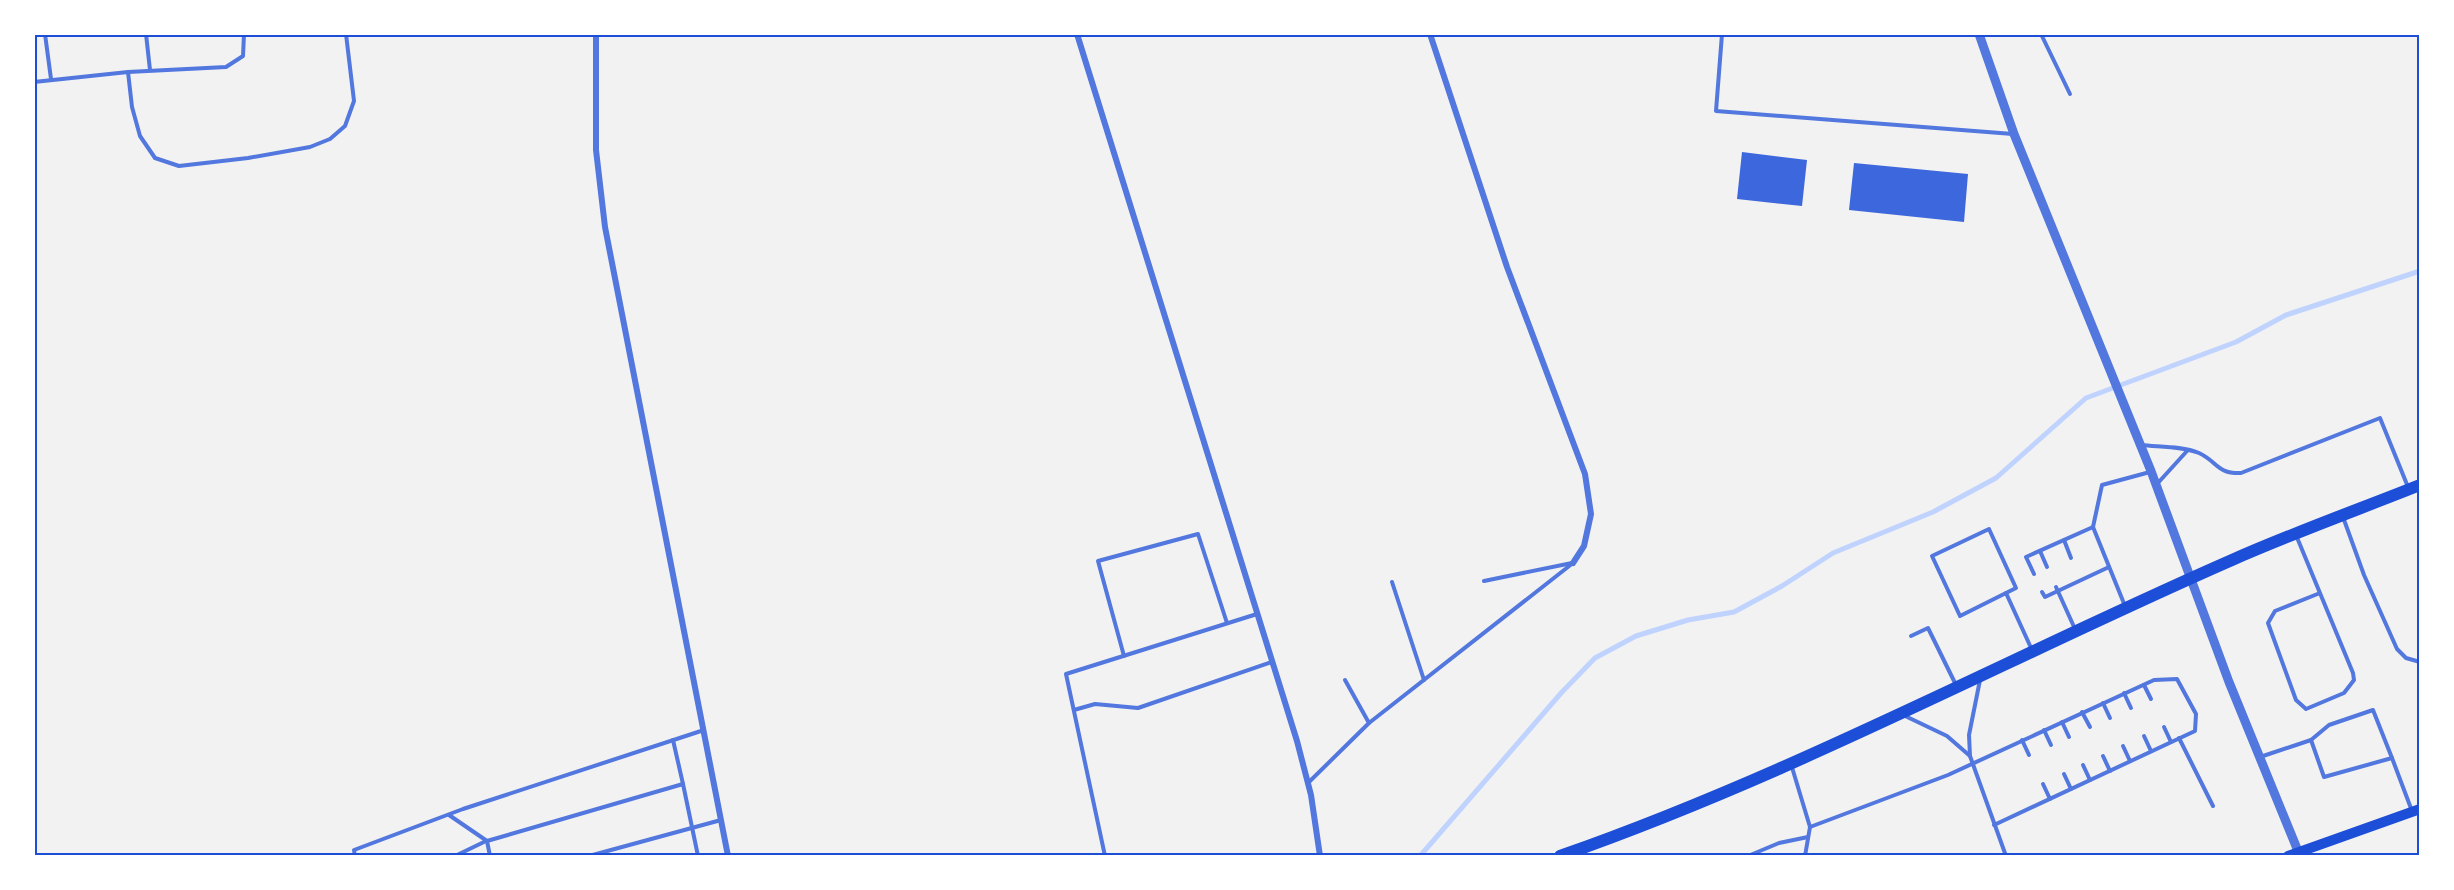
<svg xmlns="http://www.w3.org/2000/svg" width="2454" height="890" viewBox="0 0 2454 890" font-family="'Crimson Pro',serif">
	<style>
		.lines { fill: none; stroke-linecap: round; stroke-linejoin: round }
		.stream { stroke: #bfd3fe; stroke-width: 5 }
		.building { fill: #3d67dc }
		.service { stroke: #5277de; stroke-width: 4 }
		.minor { stroke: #5277de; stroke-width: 6 }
		.tertiary { stroke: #5277de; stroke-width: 9 }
		.secondary { stroke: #1d4ed8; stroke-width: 10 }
		.primary { stroke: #1d4ed8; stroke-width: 12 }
		.neatline { fill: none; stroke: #1d4ed8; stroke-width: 2 }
	</style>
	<rect width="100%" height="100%" fill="#f2f2f2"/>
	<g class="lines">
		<path class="stream" d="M1420 856 1562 692 1595 658 1636 636 1688 620 1734 612 1782 586 1833 553 1933 512 1996 478 2086 398 2236 342 2286 315 2420 271"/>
	</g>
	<g class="building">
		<path d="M1742 152 1807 160 1802 206 1737 199Z"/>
		<path d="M1854 163 1968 174 1964 222 1849 210Z"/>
	</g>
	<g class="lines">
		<g class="service">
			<path d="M45 34 51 79"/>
			<path d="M146 34 150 70"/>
			<path d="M1722 34 1716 111 2013 134"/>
			<path d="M2041 34 2070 94"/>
			<path d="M128 72 132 107 140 136 155 158 179 166 248 158 310 147 330 139 345 126 354 101 346 34"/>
			<path d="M34 82 128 72 226 67 243 56 244 34"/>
			<path d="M2141 445C2159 447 2182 446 2199 453 2218 462 2217 474 2241 473L2380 418 2408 487"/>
			<path d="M2157 484 2187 451"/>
			<path d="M2343 517 2364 575 2397 649 2406 658 2420 662"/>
			<path d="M1989 529 2016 588 1960 616 1932 556Z"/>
			<path d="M2296 535 2353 673 2354 680 2344 693 2306 709 2296 700 2268 623 2275 611 2320 593"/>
			<path d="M2064 540 2071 558"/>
			<path d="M2040 551 2047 567"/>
			<path d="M2034 574 2026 557 2093 527"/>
			<path d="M1484 581 1572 563"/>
			<path d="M1392 582 1424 680"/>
			<path d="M2056 587 2075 629"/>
			<path d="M2042 592 2045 597 2109 567"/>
			<path d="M2006 593 2032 650"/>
			<path d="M2125 606 2093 527 2102 485 2150 472"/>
			<path d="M1911 636 1928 628 1956 685"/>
			<path d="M1124 656 1098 561 1198 534 1227 623"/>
			<path d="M2144 685 2151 699"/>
			<path d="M2124 693 2131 708"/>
			<path d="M2103 703 2110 718"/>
			<path d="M1074 710 1095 704 1138 708 1272 662"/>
			<path d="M2082 712 2090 727"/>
			<path d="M1903 715 1947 736 1970 756 2006 856"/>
			<path d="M2062 722 2069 737"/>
			<path d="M1369 723 1573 563"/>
			<path d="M2164 727 2171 742"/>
			<path d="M2044 730 2051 745"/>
			<path d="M2144 736 2151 751"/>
			<path d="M2179 738 2213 806"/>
			<path d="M673 740 683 784"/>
			<path d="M2022 740 2029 755"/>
			<path d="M2311 740 2324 777 2392 758 2412 811"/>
			<path d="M2123 746 2130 761"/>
			<path d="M1970 756 1969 735 1980 680"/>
			<path d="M2103 756 2110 771"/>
			<path d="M2260 757 2311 740 2329 725 2373 710 2392 758"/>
			<path d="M1791 764 1810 827 1805 856"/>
			<path d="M2083 765 2090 780"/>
			<path d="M2064 774 2071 789"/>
			<path d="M1309 782 1369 723 1345 680"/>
			<path d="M2043 784 2050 799"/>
			<path d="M449 815 487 841"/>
			<path d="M1810 827 1948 775 2154 680 2177 679 2196 714 2195 731 1994 825"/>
			<path d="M355 856 354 850 463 809 704 730"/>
			<path d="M455 856 486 841"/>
			<path d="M490 856 487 841 683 784 698 856"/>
			<path d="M589 856 721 820"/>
			<path d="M1105 856 1066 674 1257 614"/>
			<path d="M1748 856 1779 843 1808 837"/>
		</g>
		<g class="minor">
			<path d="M596 34V150L605 227 728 856"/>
			<path d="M1077 34 1297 741 1311 795 1320 856"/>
			<path d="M1430 34 1507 267 1585 474 1591 514 1584 546 1573 563"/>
		</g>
		<path class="tertiary" d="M1979 34 2014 134 2151 471 2229 682 2300 856"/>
		<path class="secondary" d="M2288 856 2420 809"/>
		<path class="primary" d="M1560 856C1792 775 2008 658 2232 560 2293 533 2357 510 2420 485"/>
	</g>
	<rect width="2454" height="890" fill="none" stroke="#ffffff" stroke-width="72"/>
	<rect x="36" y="36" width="2382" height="818" class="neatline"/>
</svg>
